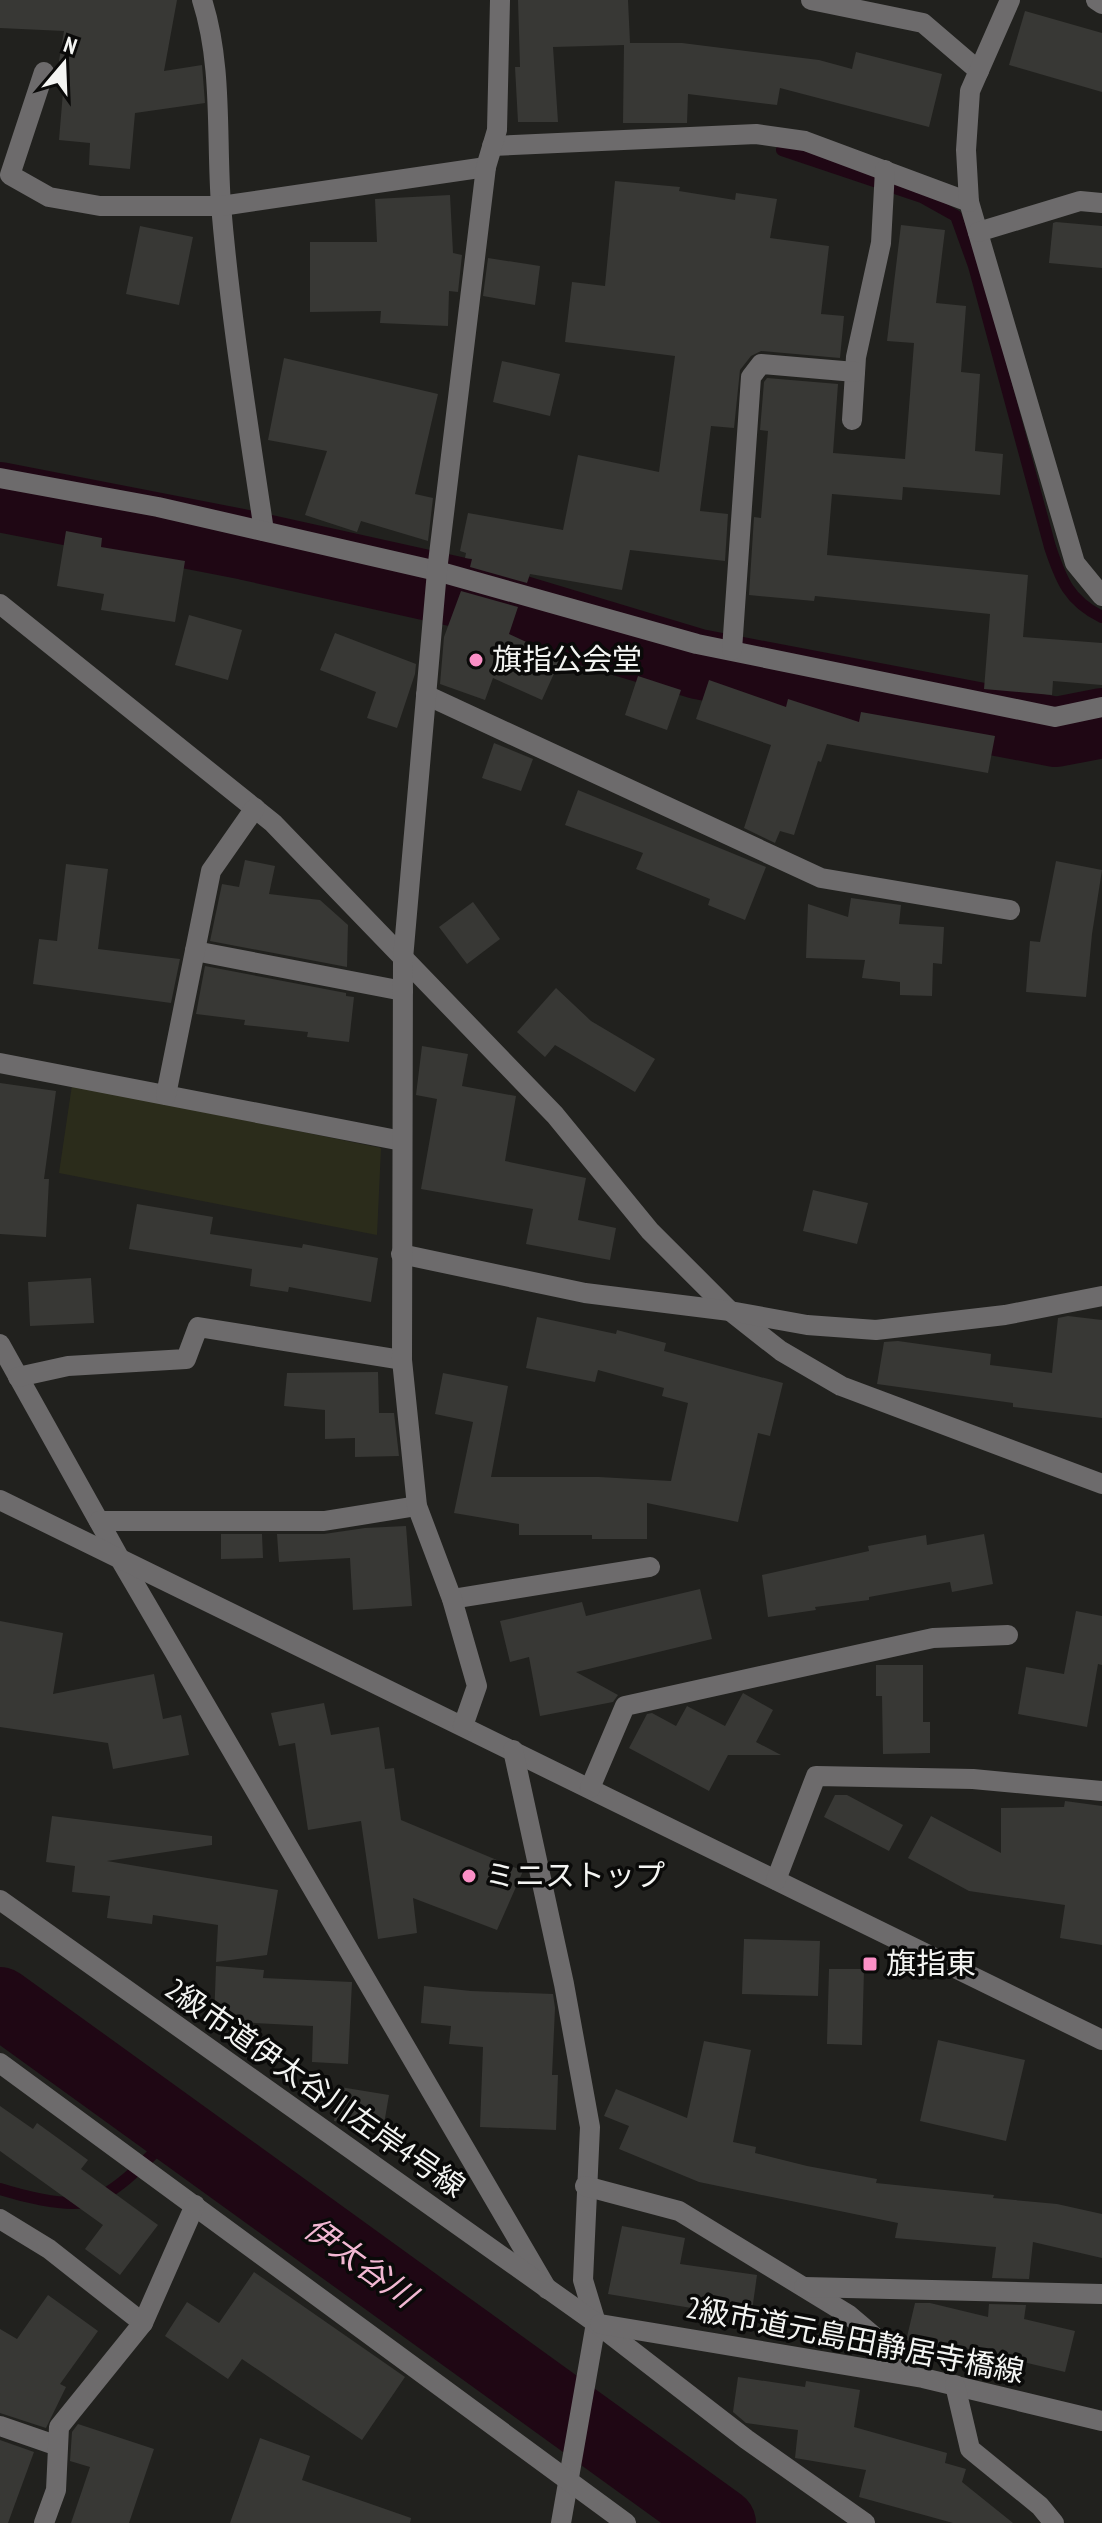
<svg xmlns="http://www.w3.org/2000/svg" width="1102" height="2523" viewBox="0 0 1102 2523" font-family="'PT Sans Narrow','Noto Sans JP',sans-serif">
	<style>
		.green { fill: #2b2c1b }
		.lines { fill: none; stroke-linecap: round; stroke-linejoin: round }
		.stream { stroke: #1f0714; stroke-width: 12 }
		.river { stroke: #1f0714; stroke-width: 70 }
		.building { fill: #383835 }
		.minor { stroke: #6d6b6c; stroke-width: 20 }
		.poi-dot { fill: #fb8fc6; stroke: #0a0a09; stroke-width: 3 }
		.labels { text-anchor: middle; stroke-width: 7; stroke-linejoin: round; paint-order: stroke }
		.poi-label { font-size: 30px; fill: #f3f4f2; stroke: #0a0a09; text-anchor: start }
		.street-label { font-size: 30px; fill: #f3f4f2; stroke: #0a0a09 }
		.water-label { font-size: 32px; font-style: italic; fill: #f2b8d3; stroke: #0a0a09 }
	</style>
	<rect width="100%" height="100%" fill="#21211e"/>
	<path class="green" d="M72 1085 381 1148 377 1235 59 1173Z"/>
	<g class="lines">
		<g class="stream">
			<path d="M782 150 922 197 956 216 974 266 1050 547C1061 580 1069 601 1102 617"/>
			<path d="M0 2189C22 2196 61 2206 85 2202 117 2196 154 2152 176 2130"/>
		</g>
		<g class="river">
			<path d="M0 497 246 545 462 593 698 664 1056 732 1102 723"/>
			<path d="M0 2002 721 2523"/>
		</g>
	</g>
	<g class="building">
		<path d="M0 0H177L164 71 202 65 205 103 135 113 130 169 89 165 90 143 59 140 65 68 58 67 64 31 0 28Z"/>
		<path d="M518 0H628L630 43H682L819 60 852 69 856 52 942 74 929 127 780 88 777 105 688 94 687 123H623L624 45 553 47 558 122H518L515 67H520Z"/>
		<path d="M1025 11 1102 33V92L1009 65Z"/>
		<path d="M615 181 680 187 679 191 735 200 736 193 777 199 770 238 829 246 821 314 844 316 840 358 761 351 751 356 740 370 734 428 711 426 700 511 728 514 725 561 630 550 622 590 530 574 527 583 470 567 472 559 465 558 466 553 460 551 468 513 563 530 578 455 659 472 675 356 565 342 572 282 605 286Z"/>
		<path d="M450 195 453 253 462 255 458 292 449 291 448 326 380 323 381 311 310 312V242H377L375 199Z"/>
		<path d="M1056 222 1102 226V268L1049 263 1053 223Z"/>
		<path d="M901 225 945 230 936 303 966 306 961 372 980 374 975 451 1003 454 1000 495 903 487 902 500 832 494 827 555 1028 575 1023 637 1102 643V685L1053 681 1052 695 984 689 990 614 815 596 814 601 749 595 754 517 761 518 768 431 760 430 764 382 767 378 838 384 833 453 905 459 914 343 887 341Z"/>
		<path d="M140 226 193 237 179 305 126 294Z"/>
		<path d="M488 258 540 266 535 305 483 296Z"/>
		<path d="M284 358 438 394 415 494 433 498 428 541 361 521 357 532 305 515 327 451 268 440Z"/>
		<path d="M502 361 560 374 550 416 493 402Z"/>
		<path d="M66 531 102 538 101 547 185 561 175 622 101 610 104 594 57 586Z"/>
		<path d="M461 591 518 607 509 634 561 658 542 700 493 678 485 700 440 684 444 637Z"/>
		<path d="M189 615 242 630 228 680 175 665Z"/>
		<path d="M335 633 416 664 415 674 397 728 367 718 376 692 320 670Z"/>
		<path d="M638 676 681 690 667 730 625 715Z"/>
		<path d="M709 680 786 707 788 699 859 722 861 712 995 736 988 773 827 744 821 762 818 761 794 835 780 831 775 843 744 828 771 745 696 719Z"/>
		<path d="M494 743 533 759 521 791 482 778Z"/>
		<path d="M578 790 766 867 745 920 708 905 710 899 636 869 643 853 565 825Z"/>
		<path d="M245 860 275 866 269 894 320 900 348 925 347 967 210 941 222 884 239 887Z"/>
		<path d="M1056 861 1102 870 1092 934 1086 997 1026 992 1030 941 1040 942Z"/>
		<path d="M66 864 108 869 98 949 180 959 171 1003 33 984 39 939 57 941Z"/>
		<path d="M851 898 901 905 899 924 944 927 942 964 933 963 932 996 900 995V982L862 978 865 960 806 958 808 904 848 917Z"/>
		<path d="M473 902 500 939 467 964 439 927Z"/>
		<path d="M205 966 346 993V996L354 997 349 1042 307 1037 308 1032 244 1025 245 1020 196 1014Z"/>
		<path d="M556 988 591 1021 655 1059 635 1092 555 1045 545 1057 517 1032Z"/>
		<path d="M422 1046 468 1054 462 1086 516 1096 505 1161 586 1178 578 1220 616 1228 610 1260 526 1244 533 1209 421 1189 437 1099 416 1095Z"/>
		<path d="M0 1083 56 1091 44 1179H49L46 1237 0 1234Z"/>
		<path d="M813 1190 868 1203 857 1244 803 1231Z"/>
		<path d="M137 1204 213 1217 210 1234 302 1248 303 1244 378 1258 371 1302 289 1287 288 1292 250 1286 252 1269 129 1249Z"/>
		<path d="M91 1278 94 1323 30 1326 28 1282Z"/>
		<path d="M1068 1316 1102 1320V1418L1013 1407V1403L877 1384 884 1342 898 1341 991 1354 990 1365 1052 1373 1058 1318Z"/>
		<path d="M537 1317 616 1334 617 1330 666 1343 664 1351 783 1383 770 1436 758 1433 738 1522 647 1503V1539H592V1535H519V1524L454 1513 473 1422 435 1414 443 1373 508 1386 491 1477H599L671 1481 688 1403 662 1396 664 1388 598 1370 595 1382 526 1368Z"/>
		<path d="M378 1372 379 1413H394L399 1456 355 1457V1438L325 1439V1410L284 1406 287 1373Z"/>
		<path d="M406 1526 412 1606 353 1610 350 1558 279 1562 277 1534H324L365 1528Z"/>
		<path d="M221 1534H262L263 1558 221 1559Z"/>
		<path d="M984 1534 993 1584 952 1592 950 1582 869 1597V1600L815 1607 816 1610 768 1617 762 1575 869 1551 868 1546 926 1535 927 1545Z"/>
		<path d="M700 1589 712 1639 576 1672 618 1695 613 1702 540 1716 529 1657 510 1662 500 1621 582 1602 586 1616Z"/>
		<path d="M1076 1611 1102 1616V1665L1098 1664 1087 1727 1018 1714 1026 1667 1064 1674Z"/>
		<path d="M0 1621 63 1633 53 1694 154 1674 163 1719 181 1715 189 1755 113 1769 108 1743 0 1727Z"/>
		<path d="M876 1665H923V1722H930V1753L883 1754 882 1696H876Z"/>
		<path d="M743 1693 773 1710 756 1742 781 1755H728L709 1791 629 1748 647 1714 652 1713 676 1726 687 1706 725 1726Z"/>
		<path d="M324 1703 331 1735 379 1727 385 1769 394 1768 401 1820 523 1871 497 1930 413 1898 417 1933 378 1939 361 1821 308 1830 295 1743 279 1746 271 1713Z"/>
		<path d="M835 1795H847L903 1825 889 1851 824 1817Z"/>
		<path d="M1065 1801 1102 1806V1945L1060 1938 1065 1905 969 1891 908 1858 931 1816 1001 1853V1808L1064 1807Z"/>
		<path d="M52 1816 212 1836V1845L107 1861 278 1890 267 1955 216 1962 218 1925 153 1915 152 1924 107 1918 110 1896 72 1892 75 1866 46 1862Z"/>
		<path d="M744 1939 820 1941 818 1996 742 1994Z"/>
		<path d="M216 1966 264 1970 263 1978 352 1982 348 2064 312 2062 313 2026 214 2021Z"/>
		<path d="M829 1969H864L862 2045 827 2044Z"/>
		<path d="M424 1986 471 1991 553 1994 555 2008 552 2075H558L556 2130 480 2127 483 2047 449 2044 451 2026 421 2023Z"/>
		<path d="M938 2040 1025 2060 1006 2141 920 2121Z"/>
		<path d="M704 2041 751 2050 733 2142 756 2147 755 2153 807 2166 877 2179 876 2183 994 2195 993 2198 1057 2204 1102 2214V2258L1033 2242 1029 2279 992 2278 996 2247 895 2238 898 2223 699 2182 619 2149 629 2126 604 2116 616 2089 687 2118Z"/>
		<path d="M340 2087 389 2095 383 2130 334 2121Z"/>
		<path d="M0 2106 33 2129 37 2123 88 2160 81 2169 158 2225 120 2275 85 2249 103 2225 0 2151Z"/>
		<path d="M622 2226 685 2238 680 2264 757 2275 751 2318 608 2294Z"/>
		<path d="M254 2272 405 2377 362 2440 242 2359 228 2379 165 2336 187 2302 219 2323Z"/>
		<path d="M48 2295 98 2331 60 2384 66 2387 46 2428 0 2413V2329L17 2339Z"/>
		<path d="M915 2303H930L988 2317 989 2304 1026 2305 1024 2319 1075 2331 1065 2372 965 2348 964 2354 906 2341Z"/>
		<path d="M738 2377 805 2387 806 2381 860 2390 854 2427 947 2453 945 2463 966 2469 962 2482 1013 2523H953L859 2497 866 2470 795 2458 798 2430 746 2423 733 2412Z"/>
		<path d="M78 2424 154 2449 129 2523H71L90 2467 70 2461 72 2432Z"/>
		<path d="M260 2438 310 2456 302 2480 411 2518 410 2523H230Z"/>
		<path d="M0 2440 34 2452 8 2523H0Z"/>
	</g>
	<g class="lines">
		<g class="minor">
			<path d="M202 0C223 65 216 138 221 205 230 314 248 423 264 531"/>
			<path d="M811 0 923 23 979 71"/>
			<path d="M1096 0 1102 4"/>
			<path d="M44 72 10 175 49 197 100 206H221L486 167"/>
			<path d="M492 146 756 134 805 141 969 202 1075 563 1102 596"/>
			<path d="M969 202 966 150 970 91 1010 0"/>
			<path d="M978 232 1080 201 1102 203"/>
			<path d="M852 420 856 357 881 243 885 170"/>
			<path d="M0 478 158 507 437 571 697 644 1055 717 1102 707"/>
			<path d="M0 604 273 823 555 1115 650 1231 730 1311 781 1351 841 1386 1102 1484"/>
			<path d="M732 650 751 377 761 364 855 372"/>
			<path d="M426 695 821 878 1010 910"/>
			<path d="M195 951 403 991"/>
			<path d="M0 1063 402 1141"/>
			<path d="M166 1095 211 871 255 808"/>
			<path d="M401 1254 585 1293 730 1311 807 1325 876 1330 1005 1315 1102 1296"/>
			<path d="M0 1344 120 1559 547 2289"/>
			<path d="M18 1377 68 1366 186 1359 198 1327 402 1360"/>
			<path d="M0 1500 1102 2040"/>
			<path d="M99 1521H324L417 1506"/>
			<path d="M452 1599 650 1567"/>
			<path d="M463 1726 477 1686 452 1599 417 1506 402 1360 403 959 437 571 486 167 497 130 500 0"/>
			<path d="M513 1750 564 1984 590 2127 583 2280 596 2323 561 2523"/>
			<path d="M590 1788 625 1706 933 1638 1008 1635"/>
			<path d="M776 1880 816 1776 973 1779 1102 1791"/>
			<path d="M0 1900 596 2323 746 2439 865 2523"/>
			<path d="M0 2063 626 2523"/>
			<path d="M585 2186 679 2211 849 2315 922 2377"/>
			<path d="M0 2219 49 2249 143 2323"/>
			<path d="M804 2287 1102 2294"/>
			<path d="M600 2324 923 2378 1102 2421"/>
			<path d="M955 2385 970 2449 1040 2506 1054 2523"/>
			<path d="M0 2426 58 2446"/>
			<path d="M44 2523 56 2490 59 2427 143 2323 195 2205"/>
		</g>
	</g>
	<g class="poi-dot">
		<circle cx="476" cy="660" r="8"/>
		<circle cx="469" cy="1876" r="8"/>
		<rect x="862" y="1956" width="16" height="16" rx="4"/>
	</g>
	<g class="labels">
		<g class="poi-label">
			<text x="492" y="670">旗指公会堂</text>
			<text x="485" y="1886">ミニストップ</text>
			<text x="886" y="1974">旗指東</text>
		</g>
		<g class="street-label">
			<text transform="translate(315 2088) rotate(35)" y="10">2級市道伊太谷川左岸4号線</text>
			<text transform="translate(855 2340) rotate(11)" y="10">2級市道元島田静居寺橋線</text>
		</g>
		<g class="water-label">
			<text transform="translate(360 2262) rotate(36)" y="11">伊太谷川</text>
		</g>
	</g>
	<g transform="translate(64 64) rotate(19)" stroke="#0a0a09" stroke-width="6" paint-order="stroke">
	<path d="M0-6L14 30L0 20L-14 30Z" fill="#f3f4f2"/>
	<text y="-12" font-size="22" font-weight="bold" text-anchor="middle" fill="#f3f4f2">N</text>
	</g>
</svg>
